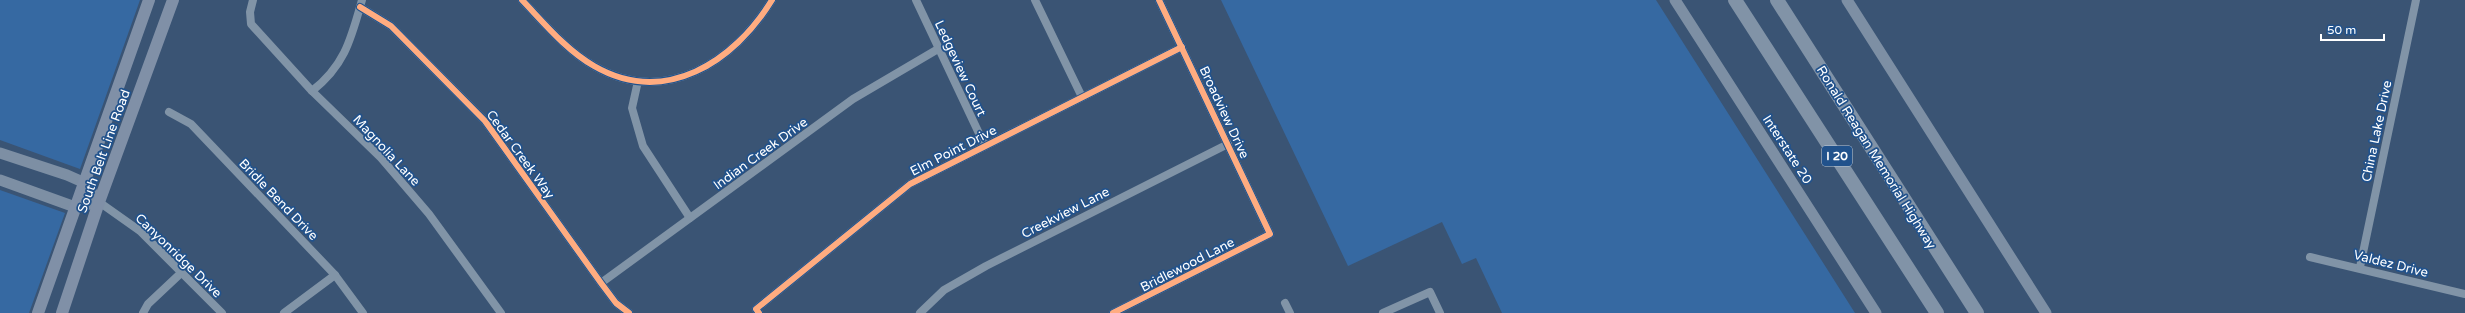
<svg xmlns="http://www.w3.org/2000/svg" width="2465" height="313" viewBox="0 0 2465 313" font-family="'Varela Round',sans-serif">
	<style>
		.green { fill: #3669a2 }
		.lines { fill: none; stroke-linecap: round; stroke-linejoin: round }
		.minor { stroke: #8194a7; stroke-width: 8 }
		.secondary { stroke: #7d8fa4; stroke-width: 11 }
		.primary { stroke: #8090a7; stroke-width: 12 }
		.motorway { stroke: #8193a7; stroke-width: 14 }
		.cycleway-casing { stroke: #21528c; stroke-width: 8 }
		.cycleway { stroke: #ffac80; stroke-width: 6 }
		.labels { text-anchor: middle; stroke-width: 3.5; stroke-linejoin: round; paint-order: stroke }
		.shield { fill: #21528c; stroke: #bccbdc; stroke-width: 1 }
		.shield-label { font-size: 12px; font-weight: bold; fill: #fff }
		.street-label { font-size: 13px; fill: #fff; stroke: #21528c }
	</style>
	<rect width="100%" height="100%" fill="#3a5474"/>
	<g class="green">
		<path d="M0 0H140L80 169 0 140Z"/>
		<path d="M1221 0H1656L1855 313H1502L1476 258 1462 264 1442 222 1348 266Z"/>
		<path d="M0 190 65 213 29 313H0Z"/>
	</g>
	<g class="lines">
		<g class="minor">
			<path d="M253 0 250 12 251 24 312 91 381 158 429 214 501 313"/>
			<path d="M522 0C544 23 566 50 594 66 665 107 734 62 772 0"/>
			<path d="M916 0 985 146"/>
			<path d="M1035 0 1082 97"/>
			<path d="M360 7 391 26 485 121 601 283 616 303 629 313"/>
			<path d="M638 81 632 108 643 146 690 218"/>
			<path d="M312 91C345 65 351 39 362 0"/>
			<path d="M169 112 191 124 335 275 363 313"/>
			<path d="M99 202 140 231 222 313"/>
			<path d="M2310 257 2465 294"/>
			<path d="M2360 267 2416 0"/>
			<path d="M601 283 853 99 938 49"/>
			<path d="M1285 303 1290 313"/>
			<path d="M143 313 148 304 181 273"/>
			<path d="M284 313 335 275"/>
			<path d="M759 313 756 309 910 184 1182 47"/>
			<path d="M920 313 944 290 986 266 1228 144"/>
			<path d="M1113 313 1270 234 1159 0"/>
			<path d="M1383 313 1430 292 1440 313"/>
		</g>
		<g class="secondary">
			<path d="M1675 0 1876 313"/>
			<path d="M1847 0 2046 313"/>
			<path d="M0 153 67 175 85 183 99 202 75 207 0 180"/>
		</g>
		<g class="primary">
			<path d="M38 313 149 0"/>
			<path d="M62 313 99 202 173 0"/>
		</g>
		<g class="motorway">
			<path d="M1735 0 1937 313"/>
			<path d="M1777 0 1977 313"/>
		</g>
		<g class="cycleway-casing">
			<g id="cycleway">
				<path d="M522 0C544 23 566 50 594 66 665 107 734 62 772 0"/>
				<path d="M360 7 391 26 485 121 601 283 616 303 629 313"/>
				<path d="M759 313 756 309 910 184 1182 47"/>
				<path d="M1113 313 1270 234 1159 0"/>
			</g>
		</g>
		<use href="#cycleway" class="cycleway"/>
	</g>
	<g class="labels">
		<rect class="shield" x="1822" y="146" width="30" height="20" rx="3"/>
		<g class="shield-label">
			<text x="1837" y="160">I 20</text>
		</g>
		<g class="street-label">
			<text transform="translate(961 68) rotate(65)" y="5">Ledgeview Court</text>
			<text transform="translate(1225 112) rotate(65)" y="5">Broadview Drive</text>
			<text transform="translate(2376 131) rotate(-78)" y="5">China Lake Drive</text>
			<text transform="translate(1788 149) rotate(57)" y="5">Interstate 20</text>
			<text transform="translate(387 150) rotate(47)" y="5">Magnolia Lane</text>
			<text transform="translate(953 150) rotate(-27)" y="5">Elm Point Drive</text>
			<text transform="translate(103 151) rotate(-70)" y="5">South Belt Line Road</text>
			<text transform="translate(760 153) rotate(-36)" y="5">Indian Creek Drive</text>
			<text transform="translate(521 154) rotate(54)" y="5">Cedar Creek Way</text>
			<text transform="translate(1877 157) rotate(58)" y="5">Ronald Reagan Memorial Highway</text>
			<text transform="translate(279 199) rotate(46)" y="5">Bridle Bend Drive</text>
			<text transform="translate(1065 212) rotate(-27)" y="5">Creekview Lane</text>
			<text transform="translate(179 255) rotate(44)" y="5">Canyonridge Drive</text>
			<text transform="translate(2391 263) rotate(14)" y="5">Valdez Drive</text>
			<text transform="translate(1187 264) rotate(-27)" y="5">Bridlewood Lane</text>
		</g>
	</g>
	<path d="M2321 34v6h63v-6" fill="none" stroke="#ffffff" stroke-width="2"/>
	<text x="2327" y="34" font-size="12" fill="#ffffff" stroke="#21528c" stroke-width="3" paint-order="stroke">50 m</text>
</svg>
